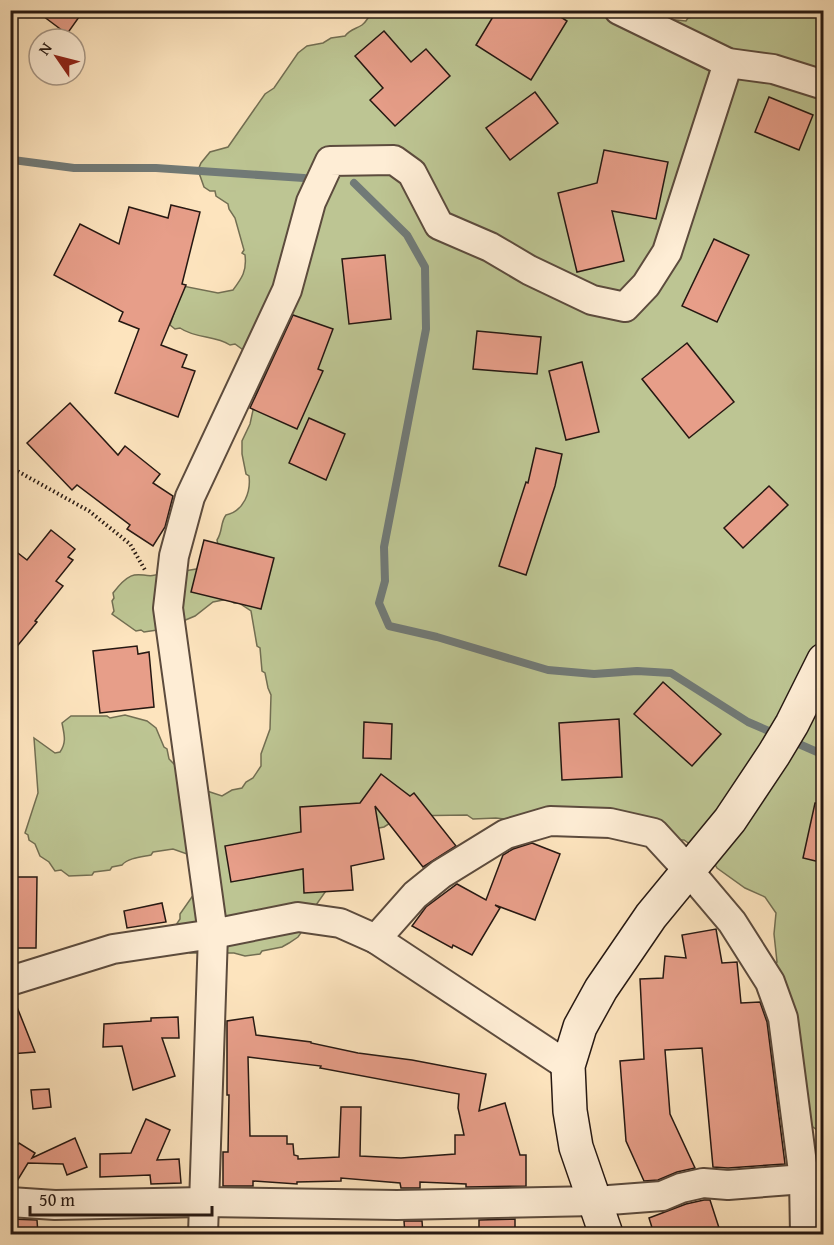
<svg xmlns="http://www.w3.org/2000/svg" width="834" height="1245" viewBox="0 0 834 1245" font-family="'Gentium Book Plus',serif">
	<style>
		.green { fill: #bdc593; stroke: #726e52; stroke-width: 1.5 }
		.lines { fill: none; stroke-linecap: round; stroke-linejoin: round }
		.stream { stroke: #717a77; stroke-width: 8 }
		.building { fill: #e79e89; stroke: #261812; stroke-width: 1.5; fill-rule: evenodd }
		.street-casing { stroke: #5c4b3d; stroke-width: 32 }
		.secondary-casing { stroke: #261812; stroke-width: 36 }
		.path { stroke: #261812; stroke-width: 4; stroke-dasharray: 1.5 3; stroke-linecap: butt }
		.street { stroke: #feedd5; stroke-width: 28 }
		.secondary { stroke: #feedd5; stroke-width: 33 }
	</style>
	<rect width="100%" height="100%" fill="#fde4be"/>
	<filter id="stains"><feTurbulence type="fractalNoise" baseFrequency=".00333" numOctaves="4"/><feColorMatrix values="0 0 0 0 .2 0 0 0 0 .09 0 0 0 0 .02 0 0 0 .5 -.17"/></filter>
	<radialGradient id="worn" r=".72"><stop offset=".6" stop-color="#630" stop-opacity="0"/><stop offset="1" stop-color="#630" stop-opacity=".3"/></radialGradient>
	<path class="green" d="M640 10 666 19 686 21 688 18 716 11H823V1134L800 1118 795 1119 772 1102 764 1049 773 968 777 962 774 934 776 913 765 897 745 888 717 868 713 861 684 840H666L496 818 473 819 467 815 401 816 384 827 379 828 330 885 316 905 313 916 298 937 289 943 282 947 262 951 260 954 245 956 234 953H190L184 949 172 931 180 919V914L194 894 192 853 187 854 173 849 153 852 151 855C141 857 128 858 122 865L112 867 110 870 94 872 92 875 69 876 61 870 55 871 49 862 40 856 35 844 29 840 28 835 25 833 38 793 34 738 55 753 60 752C67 742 64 734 62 723L71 716H107L110 718 125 715 147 721 156 728 164 747 167 749 169 759 198 788 222 796 232 790 242 788 246 782 253 778 261 766V754L270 729 271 695 268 688 265 673 262 671 260 648 257 646 251 611 239 603H234L228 599 213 602 195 616 164 629 144 632 141 630 136 631 112 614 114 611 112 601 114 598 113 593C138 560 141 584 164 572L167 574 202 568 218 545 217 540C223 531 220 523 226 515 244 511 251 492 249 476L246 474 242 454V441L250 424 258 387 255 367 250 355 235 344 230 345C215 335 196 339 180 328L175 329 170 325 183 286 218 293 233 290C242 278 247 271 245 255L242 253 244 250 235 218 229 209 228 204 216 196 215 191H210L204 187 198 170 201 163 210 152 228 147 265 94 274 88 298 53 307 46 323 43 331 38 345 36C350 29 356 29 362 25 368 21 368 14 376 11Z"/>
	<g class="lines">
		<g class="stream">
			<path d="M10 124 13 160 74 168H156L304 178"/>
			<path d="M354 183 407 235 425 267 426 329 384 547 385 581 379 603 389 626 437 637 548 670 594 674 637 671 671 673 748 722 778 735"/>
			<path d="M792 741 824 755"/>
		</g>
	</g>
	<g class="building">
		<path d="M35 10H84L67 34Z"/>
		<path d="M497 10H550L567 21 531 80 476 45Z"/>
		<path d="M384 31 411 62 426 49 450 76 395 126 370 100 383 88 355 56Z"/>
		<path d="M535 92 558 123 510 160 486 128Z"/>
		<path d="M769 97 813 115 799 150 755 132Z"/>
		<path d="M604 150 668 162 656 219 612 211 624 261 577 272 558 193 597 183Z"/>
		<path d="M171 205 200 212 182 284 186 285 161 345 187 355 182 367 195 371 178 417 115 393 139 329 119 321 123 312 54 275 80 224 119 244 129 207 168 218Z"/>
		<path d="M714 239 749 255 717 322 682 306Z"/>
		<path d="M385 255 391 319 349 324 342 259Z"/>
		<path d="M293 315 333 329 318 369 323 371 297 429 250 408Z"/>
		<path d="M477 331 541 337 537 374 473 369Z"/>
		<path d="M687 343 734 402 689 438 642 379Z"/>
		<path d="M582 362 599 432 566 440 549 371Z"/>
		<path d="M70 403 118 455 125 446 160 474 153 483 173 496 165 527 153 546 127 529 130 525 77 485 72 490 27 443Z"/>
		<path d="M309 418 345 434 326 480 289 463Z"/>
		<path d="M536 448 562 454 555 486 526 575 499 566 526 482 528 483Z"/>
		<path d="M769 486 788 505 743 548 724 528Z"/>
		<path d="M51 530 75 549 68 557 73 560 56 581 63 586 35 621 37 622 10 655V547L27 560Z"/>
		<path d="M204 540 274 558 261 609 191 592Z"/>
		<path d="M137 646 138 654 149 652 154 707 100 713 93 651Z"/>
		<path d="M663 682 721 734 692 766 634 714Z"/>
		<path d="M619 719 622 777 562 780 559 723Z"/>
		<path d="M364 722 392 724 391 759 363 758Z"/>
		<path d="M381 774 410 796 414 793 456 846 423 867 375 806 384 859 351 866 353 890 304 893 303 869 231 882 225 846 301 832 300 807 360 803Z"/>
		<path d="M815 803 824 804V863L803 858Z"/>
		<path d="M532 843 560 854 535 920 495 905 500 908 472 955 453 945 452 948 412 926 426 907 457 884 486 900 503 855 513 849Z"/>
		<path d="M10 877H37L36 948H10Z"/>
		<path d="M162 903 166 922 127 928 124 911Z"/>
		<path d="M716 929 722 963 737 962 741 1003 760 1002 767 1022 785 1164 728 1168 713 1167 702 1048 665 1050 670 1114 695 1168 677 1172 658 1180 644 1181 626 1141 620 1061 644 1059 640 979 663 978 665 956 686 958 682 935Z"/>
		<path d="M10 997H13L35 1052 10 1054Z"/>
		<path d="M178 1017 179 1038H162L175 1076 133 1090 122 1046 103 1047 104 1024 151 1021V1018Z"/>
		<path d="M253 1017 256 1035 311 1042V1043L358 1053 412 1060 486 1074 479 1111 505 1103 520 1155H526V1186L466 1187V1184L420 1182V1188H401L400 1183 341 1178V1181L297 1182V1184L253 1181V1186H223V1152H228L229 1095H227V1021ZM248 1057 321 1066 320 1068 459 1094 458 1108 464 1135H455V1154L401 1158 360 1156 361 1107H341L339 1157 298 1159V1156L294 1155 293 1144H287V1136H250Z"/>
		<path d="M49 1089 51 1107 33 1109 31 1090Z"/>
		<path d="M146 1119 170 1130 157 1160 179 1159 181 1183 151 1184 150 1175 100 1177V1154L131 1153Z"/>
		<path d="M75 1138 87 1167 67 1175 63 1164 28 1163 14 1186H10V1156L19 1143 35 1153 32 1158Z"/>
		<path d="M704 1200H710L721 1234H654L649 1218 686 1204Z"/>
		<path d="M10 1219 37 1220 38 1234H11Z"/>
		<path d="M515 1219V1234H479V1220Z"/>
		<path d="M404 1221H422L423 1234H405Z"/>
	</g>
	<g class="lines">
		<g class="street-casing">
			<g id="street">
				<path d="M619 10 728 63 773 69 824 85"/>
				<path d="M376 939 415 895 441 874 506 834 550 821 610 823 654 833 688 870 732 922 770 982 783 1018 804 1179 805 1234"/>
				<path d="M10 981 113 949 213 934 203 1234"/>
				<path d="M568 1066 376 939 340 923 298 917 213 934 168 608 174 556 190 497 287 290 311 202 330 161 394 160 412 173 439 225 490 247 529 270 592 300 625 307 646 285 667 252 728 63"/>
				<path d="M10 1202 55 1205 204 1202 397 1205 596 1201 662 1196 681 1188 703 1183 728 1185 804 1179"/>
			</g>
		</g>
		<g class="secondary-casing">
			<path id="secondary" d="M606 1234 576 1147 570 1111 568 1066 580 1027 601 989 651 916 730 820 774 754 792 724 824 660"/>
		</g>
		<path class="path" d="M10 467 89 511 130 544 145 570"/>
		<use href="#street" class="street"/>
		<use href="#secondary" class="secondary"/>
	</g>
	<rect width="834" height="1245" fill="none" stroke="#fde4be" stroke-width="36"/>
	<rect x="12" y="12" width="810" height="1221" fill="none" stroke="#261812" stroke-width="3"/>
	<rect x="18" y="18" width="798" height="1209" fill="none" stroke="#261812" stroke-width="1.5"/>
	<g transform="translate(57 57) rotate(305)"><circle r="28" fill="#feedd5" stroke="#a89887" stroke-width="1.5"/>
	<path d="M0-4.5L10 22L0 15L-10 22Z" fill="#8f2418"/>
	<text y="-9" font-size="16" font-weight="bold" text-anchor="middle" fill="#261812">N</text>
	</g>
	<path d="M30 1206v9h182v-9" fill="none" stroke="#261812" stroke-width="3"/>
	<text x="39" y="1206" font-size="18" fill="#261812" stroke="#feedd5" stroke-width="4.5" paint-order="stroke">50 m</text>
	<rect width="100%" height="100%" filter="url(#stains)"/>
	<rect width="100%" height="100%" fill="url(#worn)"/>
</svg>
